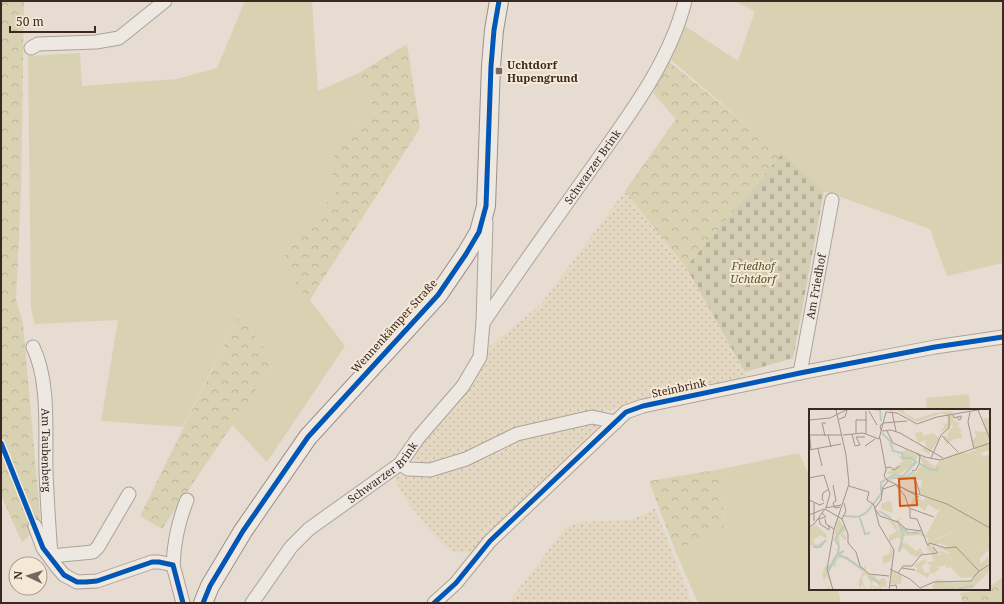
<svg xmlns="http://www.w3.org/2000/svg" width="1004" height="604" viewBox="0 0 1004 604" font-family="'Noto Serif',serif">
	<style>
		.farmland { fill: url(#farmland-dots) }
		.grass { fill: #d8d2b3 }
		.forest { fill: url(#forest-crowns) }
		.cemetery { fill: url(#cemetery-stones) }
		.lines { fill: none; stroke-linecap: round; stroke-linejoin: round }
		.street-casing { stroke: #aca299; stroke-width: 15 }
		.secondary-casing { stroke: #9b918a; stroke-width: 20 }
		.street { stroke: #eee8e2; stroke-width: 13 }
		.secondary { stroke: #eee8e2; stroke-width: 18 }
		.cycleway-casing { stroke: #f6e8d7; stroke-width: 8 }
		.cycleway { stroke: #0057b8; stroke-width: 5 }
		.poi-dot { fill: #77675e; stroke: #f6e8d7; stroke-width: 1.5 }
		.labels { text-anchor: middle; stroke-width: 4; stroke-linejoin: round; paint-order: stroke }
		.poi-label { font-size: 11px; font-weight: bold; fill: #3b2820; stroke: #f6e8d7; text-anchor: start }
		.street-label { font-size: 11px; fill: #3b2820; stroke: #f6e8d7 }
		.park-label { font-size: 11px; font-style: italic; fill: #545827; stroke: #f6e8d7 }
		.inset-river { fill: none; stroke: #bbcabe; stroke-width: 2 }
		.inset-road { fill: none; stroke: #a2948a; stroke-width: 1 }
		.view { fill: #d7540e; fill-opacity: 0.15; stroke: #d7540e; stroke-width: 2 }
		.inset-edge { fill: none; stroke: #3b2820; stroke-width: 2 }
	</style>
	<defs>
		<pattern id="farmland-dots" width="8" height="8" patternUnits="userSpaceOnUse"><rect width="8" height="8" fill="#e5d8c2"/><path d="M2 2h.1M6 6h.1" fill="none" stroke="#c5b9a6" stroke-width="1.8" stroke-linecap="round"/></pattern>
		<pattern id="forest-crowns" width="20" height="18" patternUnits="userSpaceOnUse"><rect width="20" height="18" fill="#d8d2b3"/><path d="M2 6a3 3 0 1 1 6 0M12 15a3 3 0 1 1 6 0" fill="none" stroke="#bab49a"/></pattern>
		<pattern id="cemetery-stones" width="16" height="16" patternUnits="userSpaceOnUse"><rect width="16" height="16" fill="#d2cdb3"/><path d="M2 7V4a2 2 0 0 1 4 0v3zM10 15v-3a2 2 0 0 1 4 0v3z" fill="#b5b09a"/></pattern>
	</defs>
	<rect width="100%" height="100%" fill="#e6dcd1"/>
	<g class="farmland">
		<path d="M625 191 686 267 749 380 551 423 450 463 416 464 412 454 485 350 540 305Z"/>
		<path d="M595 422 599 426V430L474 553 453 552 438 540 410 505 395 481 396 476 415 474 502 443Z"/>
		<path d="M655 508 692 603H508L566 527 581 522 629 520 646 514Z"/>
	</g>
	<g class="grass">
		<path d="M245 1H312L318 91 359 73 376 113 349 129 340 188 280 261 345 346 267 462 232 425 275 362 239 315 183 427 101 421 118 320 35 324 31 308 28 56 80 53 82 86 177 79 217 68Z"/>
		<path d="M734 1H1003V263L947 276 930 229 824 191 671 60 685 26 738 61 755 11Z"/>
		<path d="M969 394 970 410H927L926 398Z"/>
		<path d="M799 453 810 477V589H838L841 603H698L675 550 724 530 721 469Z"/>
	</g>
	<g class="forest">
		<path d="M1 1H24L21 195 16 299 23 324 41 526 22 542 1 495Z"/>
		<path d="M407 44 420 128 309 301 280 261 339 188 329 166 349 129 376 113 359 73Z"/>
		<path d="M667 60 782 154 686 267 625 191 676 119 653 93Z"/>
		<path d="M239 315 275 362 162 529 140 516Z"/>
		<path d="M721 469 724 530 675 550 649 481Z"/>
		<path d="M1003 577V603H963L960 593 989 589V587Z"/>
	</g>
	<path class="cemetery" d="M782 154 824 191 793 358 745 372 686 267Z"/>
	<g class="lines">
		<g class="street-casing">
			<g id="street">
				<path d="M31 48 38 44 96 42 119 38 165 1"/>
				<path id="s1" d="M483 323C520 268 558 216 596 162 631 112 670 61 685 1"/>
				<path id="s2" d="M33 347C50 382 45 432 46 471 47 499 49 528 51 556"/>
				<path id="s3" d="M800 373 832 200"/>
				<path d="M400 464 408 469 430 470 466 459 517 434 592 417 616 422"/>
				<path d="M35 526 43 548 57 567 64 575 77 582 97 581 152 562H159L173 565 183 603"/>
				<path d="M51 556 93 552 98 547 129 494"/>
				<path d="M173 565C174 541 178 522 187 500"/>
				<path id="s4" d="M252 603 291 547 309 529 400 464 418 438 463 386 480 357 483 323 486 222"/>
				<path d="M434 603 456 583 490 541 626 412 643 406 800 373 935 347 1003 337"/>
			</g>
		</g>
		<g class="secondary-casing">
			<path id="secondary" d="M203 603 210 586 243 531 308 437 438 295 466 254 479 232 486 206 491 66 494 30 499 1"/>
		</g>
		<use href="#street" class="street"/>
		<use href="#secondary" class="secondary"/>
		<g class="cycleway-casing">
			<g id="cycleway">
				<path d="M1 443 43 548 64 575 77 582H86L97 581 152 562H159L173 565 183 603"/>
				<path d="M203 603 210 586 243 531 308 437 438 295 466 254 479 232 486 206 491 66 494 30 499 1"/>
				<path d="M434 603 456 583 490 541 626 412 643 406 800 373 935 347 1003 337"/>
			</g>
		</g>
		<use href="#cycleway" class="cycleway"/>
	</g>
	<rect class="poi-dot" x="495" y="67" width="8" height="8" rx="2"/>
	<g class="labels">
		<g class="poi-label">
			<text x="507" y="69">Uchtdorf<tspan x="507" dy="13">Hupengrund</tspan></text>
		</g>
		<g class="street-label">
			<text dy="4" stroke="none"><textPath href="#s1" startOffset="191">Schwarzer Brink</textPath></text>
			<text dy="4" stroke="none"><textPath href="#s3" startOffset="88">Am Friedhof</textPath></text>
			<text transform="translate(394 326) rotate(-48)" y="4">Wennenkämper Straße</text>
			<text transform="translate(679 388) rotate(-12)" y="4">Steinbrink</text>
			<text dy="4" stroke="none"><textPath href="#s2" startOffset="105">Am Taubenberg</textPath></text>
			<text dy="4" stroke="none"><textPath href="#s4" startOffset="187">Schwarzer Brink</textPath></text>
		</g>
		<g class="park-label">
			<text x="753" y="270">Friedhof<tspan x="753" dy="13">Uchtdorf</tspan></text>
		</g>
	</g>
	<g transform="translate(809 409)">
		<rect width="181" height="181" fill="#e6dcd1"/>
		<path d="M80 0H95V4L107 10 125 4 143 2 144 11 150 14 149 18 153 21 151 23 154 29 145 30 137 36 134 26 138 28 140 21 145 17 142 16 139 20 131 23 135 18 131 8 135 16 140 13 138 7 133 4 108 13 87 1 81 3ZM174 9H181V30L179 32 181 41 171 44 174 47 181 46V52L160 43 167 41 162 31 168 28 165 22 177 23ZM113 23 114 27 124 24 131 30 120 44 122 46 113 41 114 38 118 40 116 31 110 34 108 32 106 24ZM96 40 109 46 107 51 94 49 92 42 95 43ZM105 87 115 92 116 89 125 91 131 100 128 101 119 95 116 102 111 98 101 97ZM29 109 37 121 34 124 38 129 36 132 31 126 32 123 30 125 31 135 28 134V127L25 125ZM79 111 86 113 89 120 93 124V118L98 126 94 124 91 131 90 128 80 133V127L88 122ZM7 116 18 126 17 130 12 126 4 131 7 136 16 131 10 138 0 136V119ZM145 122 161 126 168 132 169 143 181 140 171 149V155L179 148 180 153 167 168 152 169 141 157 138 160 137 156 125 158 117 154 109 159 106 158 105 156 116 150 117 154 125 152 122 144 117 139 121 137 125 138 128 146H132L129 142 134 143 144 153 139 147 142 144 127 138 141 139 140 133H132L125 137 118 132 129 130ZM95 133 108 142 111 139 115 145 108 148 101 145 94 137H97ZM81 136 84 142 82 152 74 155 73 148 81 144ZM81 161 88 164 87 167 90 165 93 167 92 175H81L83 169ZM61 166H65L69 171 76 169 78 177 72 178 71 181H66L64 177 62 180 61 177 63 176 70 180 69 175H72Z" fill="#d8d2b3"/>
		<path d="M107 43 126 58 131 51 150 43 161 44 181 52V129L179 131 181 140 175 144 178 140 169 143 168 132 161 126 145 122 120 133 119 129 111 126 95 127 94 133 101 140 94 136 98 139H94L89 143 94 126 86 112 92 109 90 112 95 120 101 124 108 121 117 126 131 100 125 91 113 86 107 78 112 79 113 71H92L94 69 88 68 82 71 85 74 77 70 89 67 95 69 107 63 111 58H116ZM86 44 92 48 93 44 94 49H100L105 55 91 65H77L88 56 91 57 90 55 94 52ZM82 92 84 104 72 100 73 94ZM26 129 31 136 30 144 35 143 30 147 37 149 54 160 56 156 57 162 63 170 73 175 64 171 63 176 57 165 53 169 56 180 53 174 51 181 49 175 54 162 36 150 31 148 28 152 29 146 26 158 23 157 20 164 24 179 31 181 24 180 18 167 15 171 18 179 22 178 18 181 13 166 16 157 24 155V150L29 144V141L25 140H29L30 137 26 134ZM139 131 141 139 139 142 144 144 139 147 143 153 136 144 120 136 140 145 141 144 138 142V137L129 134ZM181 155 179 164 163 179 124 181 123 177 128 170 144 174 159 173 167 168 175 157ZM112 157 116 164 121 163 120 157 129 158 130 160 124 165 121 163 119 169 106 162Z" fill="#d8d2b3"/>
		<path class="inset-river" d="M65 0 71 1 72 12M111 55 122 61H128L129 58M83 69H95L104 63M70 102 82 109M35 107 49 108 57 104 72 85V73L85 66 94 67 107 53 101 49H94L93 44 84 42 81 32 73 24M51 109 56 125 61 124M93 118 99 124H110M4 138H11L17 131M35 142 31 144V147L38 149 54 161M90 143 94 125 90 115M19 161 27 147M19 163 29 144 30 137 26 130 35 117M60 167 71 175M148 180 165 177M128 181 146 180"/>
		<path class="inset-road" d="M169 1 181 30M57 2V25M60 2 68 16M83 3 87 22M161 3 159 13 165 40M144 6 145 9 152 7V10L150 11 148 8M30 10 36 8 38 1M0 11 21 9 39 0M0 20 2 41M72 21 71 17 74 14 98 12M73 22 82 21 91 24 134 49M78 22 84 34 116 48 131 51 181 34M47 24V11H58M43 25 46 37 51 36 47 28H56M0 26H33M19 26 22 38M34 26 54 24 70 30 77 3 88 4 108 15 128 8 174 0M16 27 13 14H17M133 27 149 43M71 29 77 61 75 67 78 71 100 82 138 95 181 119M56 37 66 30M9 40 13 57M0 41 32 35M122 49 132 26 140 19V6M77 59 81 58 85 61 91 57M103 62 107 61 110 55 111 47 107 44M0 69 15 66 21 85 17 99M107 72 111 85M86 75 96 87 100 99 125 108M24 76 27 92 24 94 26 99 31 98M40 77 60 83 58 91 65 96 70 116 85 141 80 181M90 77 110 88M74 80 86 76M0 91 11 96 15 94M15 92 13 90 14 84 20 80M5 94V112M16 99 32 96M66 99 72 91 74 78 79 72M16 100 33 110 39 125V134L47 143 51 157 60 165 80 167M66 100 71 107 89 113 97 120 113 122M101 100V109L108 110 119 137M0 106 15 100M9 110 17 108 13 104M10 110 11 115 20 121V116M16 110 17 115 25 120M33 110 37 102 35 94M0 118 5 115 16 100M120 137V134L137 139 147 138 170 162M103 157 112 146 129 144 124 138M93 159 106 161M81 160 101 170 111 179 125 173 162 172 169 163 181 155M89 164 94 157H103M80 177 87 176 88 181M24 181 18 160 25 120 40 75 37 46 27 1 30 0"/>
		<path class="view" d="M106 69 108 96 91 97 90 70Z"/>
		<rect width="181" height="181" class="inset-edge"/>
	</g>
	<rect width="1004" height="604" fill="none" stroke="#3b2820" stroke-width="4"/>
	<g transform="translate(28 576) rotate(274)"><circle r="19" fill="#f6e8d7" stroke="#ab9b8e"/>
	<path d="M0-3L7 15L0 10L-7 15Z" fill="#77675e"/>
	<text y="-6" font-size="11" font-weight="bold" text-anchor="middle" fill="#3b2820">N</text>
	</g>
	<path d="M10 26v6h85v-6" fill="none" stroke="#3b2820" stroke-width="2"/>
	<text x="16" y="26" font-size="12" fill="#3b2820" stroke="#f6e8d7" stroke-width="3" paint-order="stroke">50 m</text>
</svg>
